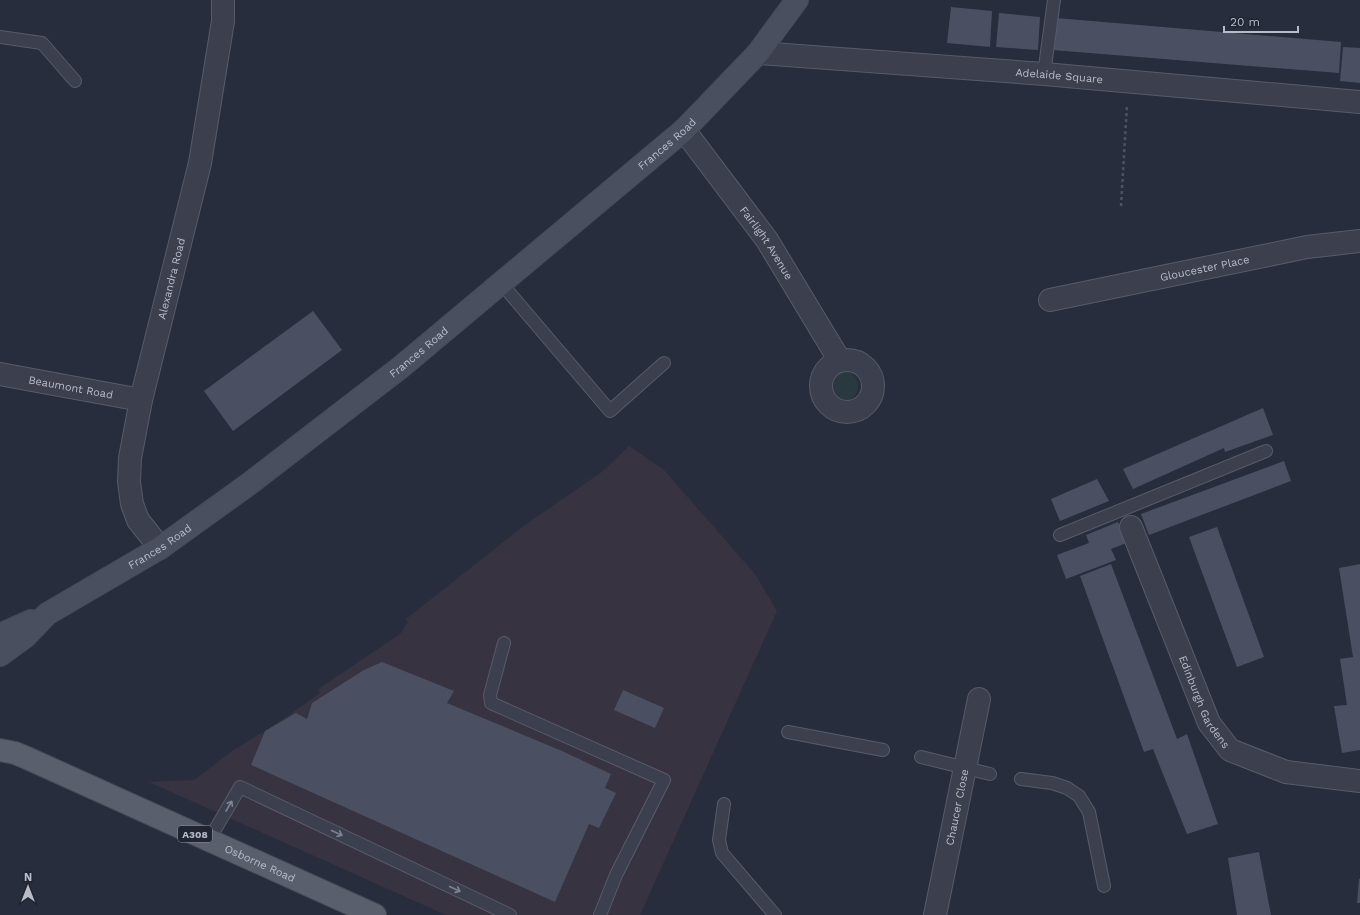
<svg xmlns="http://www.w3.org/2000/svg" width="1360" height="915" viewBox="0 0 1360 915" font-family="'Work Sans',sans-serif">
	<style>
		.medical { fill: #373340 }
		.grass { fill: #2a393f }
		.building { fill: #4a5062 }
		.lines { fill: none; stroke-linecap: round; stroke-linejoin: round }
		.lane-casing { stroke: #575b69; stroke-width: 14 }
		.street-casing { stroke: #575b69; stroke-width: 24 }
		.secondary-casing { stroke: #454957; stroke-width: 24 }
		.primary-casing { stroke: #454957; stroke-width: 24 }
		.path { stroke: #48565c; stroke-width: 2.5; stroke-dasharray: 3 3; stroke-linecap: butt }
		.lane { stroke: #3c404e; stroke-width: 12 }
		.street { stroke: #3c404e; stroke-width: 22 }
		.secondary { stroke: #4a4f60; stroke-width: 22 }
		.primary { stroke: #5a5f6e; stroke-width: 22 }
		.oneway { stroke: #808492 }
		.labels { text-anchor: middle; stroke-width: 3; stroke-linejoin: round; paint-order: stroke }
		.shield { fill: #212533; stroke: #8b8f9c; stroke-width: 1 }
		.shield-label { font-size: 10px; font-weight: bold; fill: #b8bcc9 }
		.street-label { font-size: 11px; fill: #b8bcc9; stroke: #212533 }
	</style>
	<rect width="100%" height="100%" fill="#282d3e"/>
	<path class="medical" d="M629 446 664 470 755 574 777 611 640 915H446L149 782 194 780 235 749 265 731 292 713 320 693 318 689 400 634 408 622 406 619 525 525 603 471Z"/>
	<circle class="grass" cx="842" cy="386" r="16"/>
	<g class="building">
		<path d="M951 7 992 11 990 47 947 43Z"/>
		<path d="M999 13 1040 17 1038 50 996 47Z"/>
		<path d="M1056 18 1341 42 1339 73 1052 50Z"/>
		<path d="M1343 47 1360 48V83L1340 81Z"/>
		<path d="M313 311 342 350 233 431 204 391Z"/>
		<path d="M1263 408 1273 435 1225 452 1224 448 1133 489 1123 469Z"/>
		<path d="M1284 461 1291 481 1149 535 1141 514Z"/>
		<path d="M1097 479 1109 501 1060 521 1051 499Z"/>
		<path d="M1118 522 1126 543 1111 549 1116 560 1066 579 1057 555 1089 543 1086 535Z"/>
		<path d="M1217 527 1264 657 1237 667 1189 537Z"/>
		<path d="M1111 564 1177 739 1187 734 1218 824 1187 834 1153 749 1144 752 1080 576Z"/>
		<path d="M1360 564V750L1342 753 1334 706 1347 705 1340 659 1353 657 1339 568Z"/>
		<path d="M382 662 454 691 447 703 562 751 611 774 605 788 616 793 599 828 589 824 555 902 251 765 265 731 296 713 307 719 312 703 364 670Z"/>
		<path d="M623 690 664 708 655 728 614 710Z"/>
		<path d="M1259 852 1271 915H1237L1228 858Z"/>
		<path d="M1359 879H1360V903H1357Z"/>
	</g>
	<g class="lines">
		<g class="lane-casing">
			<g id="lane">
				<path d="M0 37 42 43 75 81"/>
				<path d="M1044 74 1054 0"/>
				<path d="M501 283 610 411 664 363"/>
				<path d="M1060 535 1266 451"/>
				<path d="M504 643 490 695 491 703 664 780 616 875 600 915"/>
				<path d="M788 732 883 750"/>
				<path d="M921 757 990 774"/>
				<path d="M1021 779 1052 783 1067 788 1079 796 1089 812 1104 886"/>
				<path d="M724 804 719 840 722 853 775 915"/>
				<path d="M209 840 240 787 510 915"/>
			</g>
		</g>
		<g class="street-casing">
			<g id="street">
				<path id="s1" d="M758 53 1044 74 1360 102"/>
				<path id="s2" d="M684 130 767 240 840 361"/>
				<path id="s3" d="M1050 300 1307 247 1360 241"/>
				<circle cx="847" cy="386" r="26"/>
				<path id="s4" d="M0 374 141 400"/>
				<path id="s5" d="M1131 527 1209 723 1230 750 1286 772 1360 781"/>
				<path id="s6" d="M160 548 138 520 132 504 129 482 130 458 141 400 200 163 223 21V0"/>
				<path id="s7" d="M935 915 979 699"/>
			</g>
		</g>
		<g class="secondary-casing">
			<g id="secondary">
				<path d="M0 635 31 621"/>
				<path id="s8" d="M0 655 26 636 47 614 160 548 249 484 401 367 684 130 758 53 797 0"/>
			</g>
		</g>
		<g class="primary-casing">
			<g id="primary">
				<path id="s9" d="M0 750 15 753 27 758 375 915"/>
			</g>
		</g>
		<path class="path" d="M1121 206 1127 105"/>
		<use href="#lane" class="lane"/>
		<use href="#street" class="street"/>
		<use href="#secondary" class="secondary"/>
		<use href="#primary" class="primary"/>
	</g>
	<defs><path id="oneway-shaft" d="M-6 0H5M1.5-3L5.5 0L1.5 3" fill="none" stroke-width="1.6" stroke-linecap="round" stroke-linejoin="round"/></defs>
	<g class="oneway">
		<use href="#oneway-shaft" transform="translate(229 806) rotate(-59)"/>
		<use href="#oneway-shaft" transform="translate(337 833) rotate(25)"/>
		<use href="#oneway-shaft" transform="translate(455 889) rotate(25)"/>
	</g>
	<g class="labels">
		<rect class="shield" x="178" y="826" width="34" height="16" rx="3"/>
		<g class="shield-label">
			<text x="195" y="838">A308</text>
		</g>
		<g class="street-label">
			<text dy="4" stroke="none"><textPath href="#s1" startOffset="302">Adelaide Square</textPath></text>
			<text dy="4" stroke="none"><textPath href="#s8" startOffset="842">Frances Road</textPath></text>
			<text dy="4" stroke="none"><textPath href="#s2" startOffset="140">Fairlight Avenue</textPath></text>
			<text dy="4" stroke="none"><textPath href="#s3" startOffset="158">Gloucester Place</textPath></text>
			<text dy="4" stroke="none"><textPath href="#s6" startOffset="283">Alexandra Road</textPath></text>
			<text dy="4" stroke="none"><textPath href="#s8" startOffset="518">Frances Road</textPath></text>
			<text dy="4" stroke="none"><textPath href="#s4" startOffset="72">Beaumont Road</textPath></text>
			<text dy="4" stroke="none"><textPath href="#s8" startOffset="194">Frances Road</textPath></text>
			<text dy="4" stroke="none"><textPath href="#s5" startOffset="190">Edinburgh Gardens</textPath></text>
			<text dy="4" stroke="none"><textPath href="#s7" startOffset="110">Chaucer Close</textPath></text>
			<text dy="4" stroke="none"><textPath href="#s9" startOffset="284">Osborne Road</textPath></text>
		</g>
	</g>
	<g transform="translate(28 887)" stroke="#212533" stroke-width="3" paint-order="stroke">
	<path d="M0-3L7 15L0 10L-7 15Z" fill="#b8bcc9"/>
	<text y="-6" font-size="11" font-weight="bold" text-anchor="middle" fill="#b8bcc9">N</text>
	</g>
	<path d="M1224 26v6h74v-6" fill="none" stroke="#b8bcc9" stroke-width="2"/>
	<text x="1230" y="26" font-size="12" fill="#b8bcc9" stroke="#212533" stroke-width="3" paint-order="stroke">20 m</text>
</svg>
